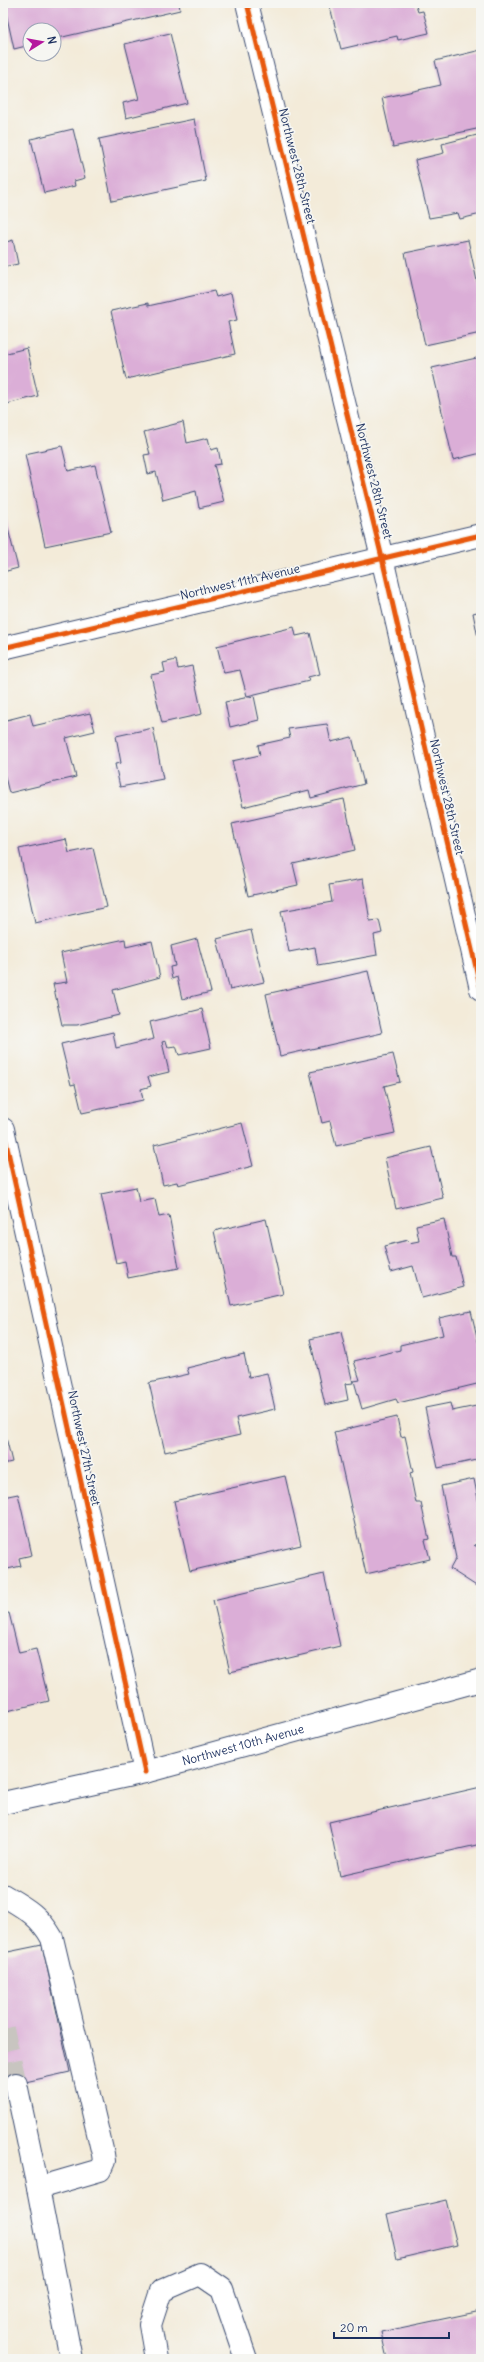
<svg xmlns="http://www.w3.org/2000/svg" width="484" height="2362" viewBox="0 0 484 2362" font-family="Delius,sans-serif">
	<style>
		.building { fill: #dbaed7 }
		.lines { fill: none; stroke-linecap: round; stroke-linejoin: round }
		.minor-tunnel { stroke: #c8c5c0; stroke-width: 22; stroke-dasharray: 22 11; stroke-linecap: butt }
		.minor-casing { stroke: #3b4b70; stroke-width: 24 }
		.minor { stroke: #fff; stroke-width: 22 }
		.cycleway-casing { stroke: #f6f6f2; stroke-width: 8 }
		.cycleway { stroke: #e8590c; stroke-width: 5 }
		.labels { text-anchor: middle; stroke-width: 3.5; stroke-linejoin: round; paint-order: stroke }
		.street-label { font-size: 12px; fill: #1b2f5e; stroke: #f6f6f2 }
	</style>
	<rect width="100%" height="100%" fill="#f6f6f2"/>
	<filter id="ink" filterUnits="userSpaceOnUse"><feTurbulence type="fractalNoise" baseFrequency=".025" numOctaves="2"/><feDisplacementMap in="SourceGraphic" scale="8" xChannelSelector="R" yChannelSelector="G"/><feConvolveMatrix kernelMatrix="1 2 1 2 8 2 1 2 1" color-interpolation-filters="sRGB"/></filter>
	<filter id="wash" filterUnits="userSpaceOnUse"><feTurbulence type="fractalNoise" baseFrequency=".012" numOctaves="4" result="noise"/><feDisplacementMap in="SourceGraphic" scale="16" xChannelSelector="R" yChannelSelector="G"/><feGaussianBlur stdDeviation="0.9" result="paint"/><feColorMatrix in="noise" values="0 0 0 0 0 0 0 0 0 0 0 0 0 0 0 0 0 1.4 0 .05"/><feComposite in="paint" operator="in"/></filter>
	<g filter="url(#wash)">
		<rect width="100%" height="100%" fill="#f3ebd9"/>
		<g id="blocks">
			<g class="building">
				<path d="M7 3H179L180 10 54 39V30H30V45L14 49 4 4Z"/>
				<path d="M345 3H415L418 12 423 11 429 33 398 40 397 36 341 49 330 7Z"/>
				<path d="M170 33 187 103 126 118 123 103 139 99 125 44Z"/>
				<path d="M481 50V128L393 147 382 98 441 85 435 61Z"/>
				<path d="M194 119 206 181 112 201 99 139Z"/>
				<path d="M73 129 85 178 74 181 75 186 44 193 31 139Z"/>
				<path d="M481 134V214L460 219 458 213 429 218 415 160 444 153 442 144Z"/>
				<path d="M13 240 18 264 3 267V243Z"/>
				<path d="M468 240 481 299V333L425 345 405 253Z"/>
				<path d="M214 291 216 297 231 293 237 320 228 322 235 354 126 379 111 311 148 303V306Z"/>
				<path d="M27 348 38 396 3 405V354Z"/>
				<path d="M481 357V453L453 460 432 368Z"/>
				<path d="M183 422 187 443 208 438 211 450 218 448 221 464 214 465 224 502 199 508 196 491 163 500 156 472 148 474 144 455 150 454 144 432Z"/>
				<path d="M62 446 68 471 95 465 111 532 45 546 25 454Z"/>
				<path d="M3 509 18 568 3 572Z"/>
				<path d="M481 611V648H480L473 613Z"/>
				<path d="M294 627 296 636 310 633 320 674 308 677 309 681 247 696 240 670 224 673 217 646Z"/>
				<path d="M176 660 178 669 192 666 202 714 162 723 151 675 165 672 163 663Z"/>
				<path d="M254 696 259 720 230 727 225 702Z"/>
				<path d="M90 713 95 731 66 738 76 777 9 793 3 769V721L30 714 33 726Z"/>
				<path d="M327 724 331 742 352 737 364 784 311 798 309 790 243 807 232 761 260 755 258 745 290 738 288 729Z"/>
				<path d="M153 728 163 779 120 787 115 764 121 763 116 736Z"/>
				<path d="M344 799 355 850 293 864 298 885 248 896 232 824Z"/>
				<path d="M66 839 69 853 93 848 107 907 35 923 19 849Z"/>
				<path d="M363 879 370 921 379 920 382 933 374 935 377 955 318 966 315 947 289 952 281 911 332 902 329 885Z"/>
				<path d="M251 930 264 982 230 990 217 939Z"/>
				<path d="M125 939 126 947 152 941 160 977 113 990 119 1015 77 1025H62L53 984 67 982 61 953Z"/>
				<path d="M197 939 211 992 182 999 177 977 172 979 170 967 175 966 171 946Z"/>
				<path d="M368 971 382 1033 280 1056 266 994Z"/>
				<path d="M202 1009 211 1048 179 1055 176 1046 168 1047 166 1041 162 1042 169 1072 148 1077 151 1086 141 1089 143 1100 82 1113 75 1084 71 1085 61 1044 113 1032 116 1048 154 1039 150 1022Z"/>
				<path d="M393 1054 400 1082 384 1086 395 1133 336 1146 330 1121 322 1123 310 1072Z"/>
				<path d="M242 1123 253 1166 178 1185 177 1182 163 1185 154 1145Z"/>
				<path d="M431 1147 443 1198 396 1209 385 1158Z"/>
				<path d="M136 1187 139 1202 155 1199 159 1217 169 1215 179 1268 128 1278 125 1261 116 1263 101 1194Z"/>
				<path d="M266 1219 283 1294 231 1306 214 1231Z"/>
				<path d="M444 1219 452 1257H456L463 1287 422 1298 413 1266 391 1272 384 1246 408 1240 409 1243 419 1241 416 1225Z"/>
				<path d="M471 1311 481 1354V1383L398 1403 396 1399 362 1409 354 1381 360 1380 354 1361 400 1350V1345L443 1335 439 1318Z"/>
				<path d="M341 1332 353 1383 345 1384 348 1400 325 1405 310 1339Z"/>
				<path d="M244 1354 249 1377 267 1373 275 1409 236 1418 240 1435 165 1452 149 1383 189 1374 187 1368Z"/>
				<path d="M450 1403 452 1411 481 1405V1459L438 1468 425 1408Z"/>
				<path d="M397 1417 401 1437 405 1436 413 1472 410 1473 416 1503H421L429 1539 425 1540 430 1559 366 1574 334 1432Z"/>
				<path d="M3 1425 12 1462 3 1464Z"/>
				<path d="M285 1476 301 1545 190 1571 174 1501Z"/>
				<path d="M474 1479 481 1514V1544L474 1545 481 1549V1589L450 1569 456 1558 441 1486Z"/>
				<path d="M18 1494 32 1555 19 1558 21 1566 3 1570V1497Z"/>
				<path d="M324 1574 340 1646 230 1672 213 1600Z"/>
				<path d="M9 1613 19 1653 36 1649 49 1701 3 1712V1614Z"/>
				<path d="M481 1787V1844L340 1876 329 1822Z"/>
				<path d="M42 1945 70 2072 3 2087V1953Z"/>
				<path d="M446 2200 457 2245 397 2259 387 2214Z"/>
				<path d="M481 2311V2359H387L381 2332Z"/>
			</g>
		</g>
	</g>
	<g filter="url(#ink)">
		<use href="#blocks" fill-opacity="0" stroke="#3b4b70" stroke-width="1"/>
		<g class="lines">
			<path class="minor-tunnel" d="M3 2029 16 2084"/>
			<g class="minor-casing">
				<g id="minor">
					<path d="M247 3 382 558 481 989"/>
					<path d="M3 648 481 535"/>
					<path d="M3 1129 145 1772"/>
					<path id="s1" d="M3 1803 145 1772 481 1680"/>
					<path d="M3 1895C25 1908 39 1915 52 1938L103 2154 104 2161 100 2170 38 2188 71 2359"/>
					<path d="M16 2084 38 2188"/>
					<path d="M156 2359 150 2325 161 2291 200 2274 222 2289 246 2359"/>
				</g>
			</g>
			<use href="#minor" class="minor"/>
			<g class="cycleway-casing">
				<g id="cycleway">
					<path d="M247 3 382 558 481 989"/>
					<path d="M3 648 481 535"/>
					<path d="M3 1129 145 1772"/>
				</g>
			</g>
			<use href="#cycleway" class="cycleway"/>
		</g>
	</g>
	<g class="labels">
		<g class="street-label">
			<text transform="translate(297 166) rotate(76)" y="4">Northwest 28th Street</text>
			<text transform="translate(374 481) rotate(76)" y="4">Northwest 28th Street</text>
			<text transform="translate(240 582) rotate(-13)" y="4">Northwest 11th Avenue</text>
			<text transform="translate(447 797) rotate(77)" y="4">Northwest 28th Street</text>
			<text transform="translate(84 1448) rotate(78)" y="4">Northwest 27th Street</text>
			<text dy="4" stroke="none"><textPath href="#s1" startOffset="247">Northwest 10th Avenue</textPath></text>
		</g>
	</g>
	<rect width="484" height="2362" fill="none" stroke="#f6f6f2" stroke-width="16"/>
	<g transform="translate(42 42) rotate(79)"><circle r="19" fill="#f6f6f2" stroke="#9ea6b7"/>
	<path d="M0-3L7 15L0 10L-7 15Z" fill="#b5179e"/>
	<text y="-6" font-size="11" font-weight="bold" text-anchor="middle" fill="#1b2f5e">N</text>
	</g>
	<path d="M334 2332v6h115v-6" fill="none" stroke="#1b2f5e" stroke-width="2"/>
	<text x="340" y="2332" font-size="12" fill="#1b2f5e" stroke="#f6f6f2" stroke-width="3" paint-order="stroke">20 m</text>
</svg>
